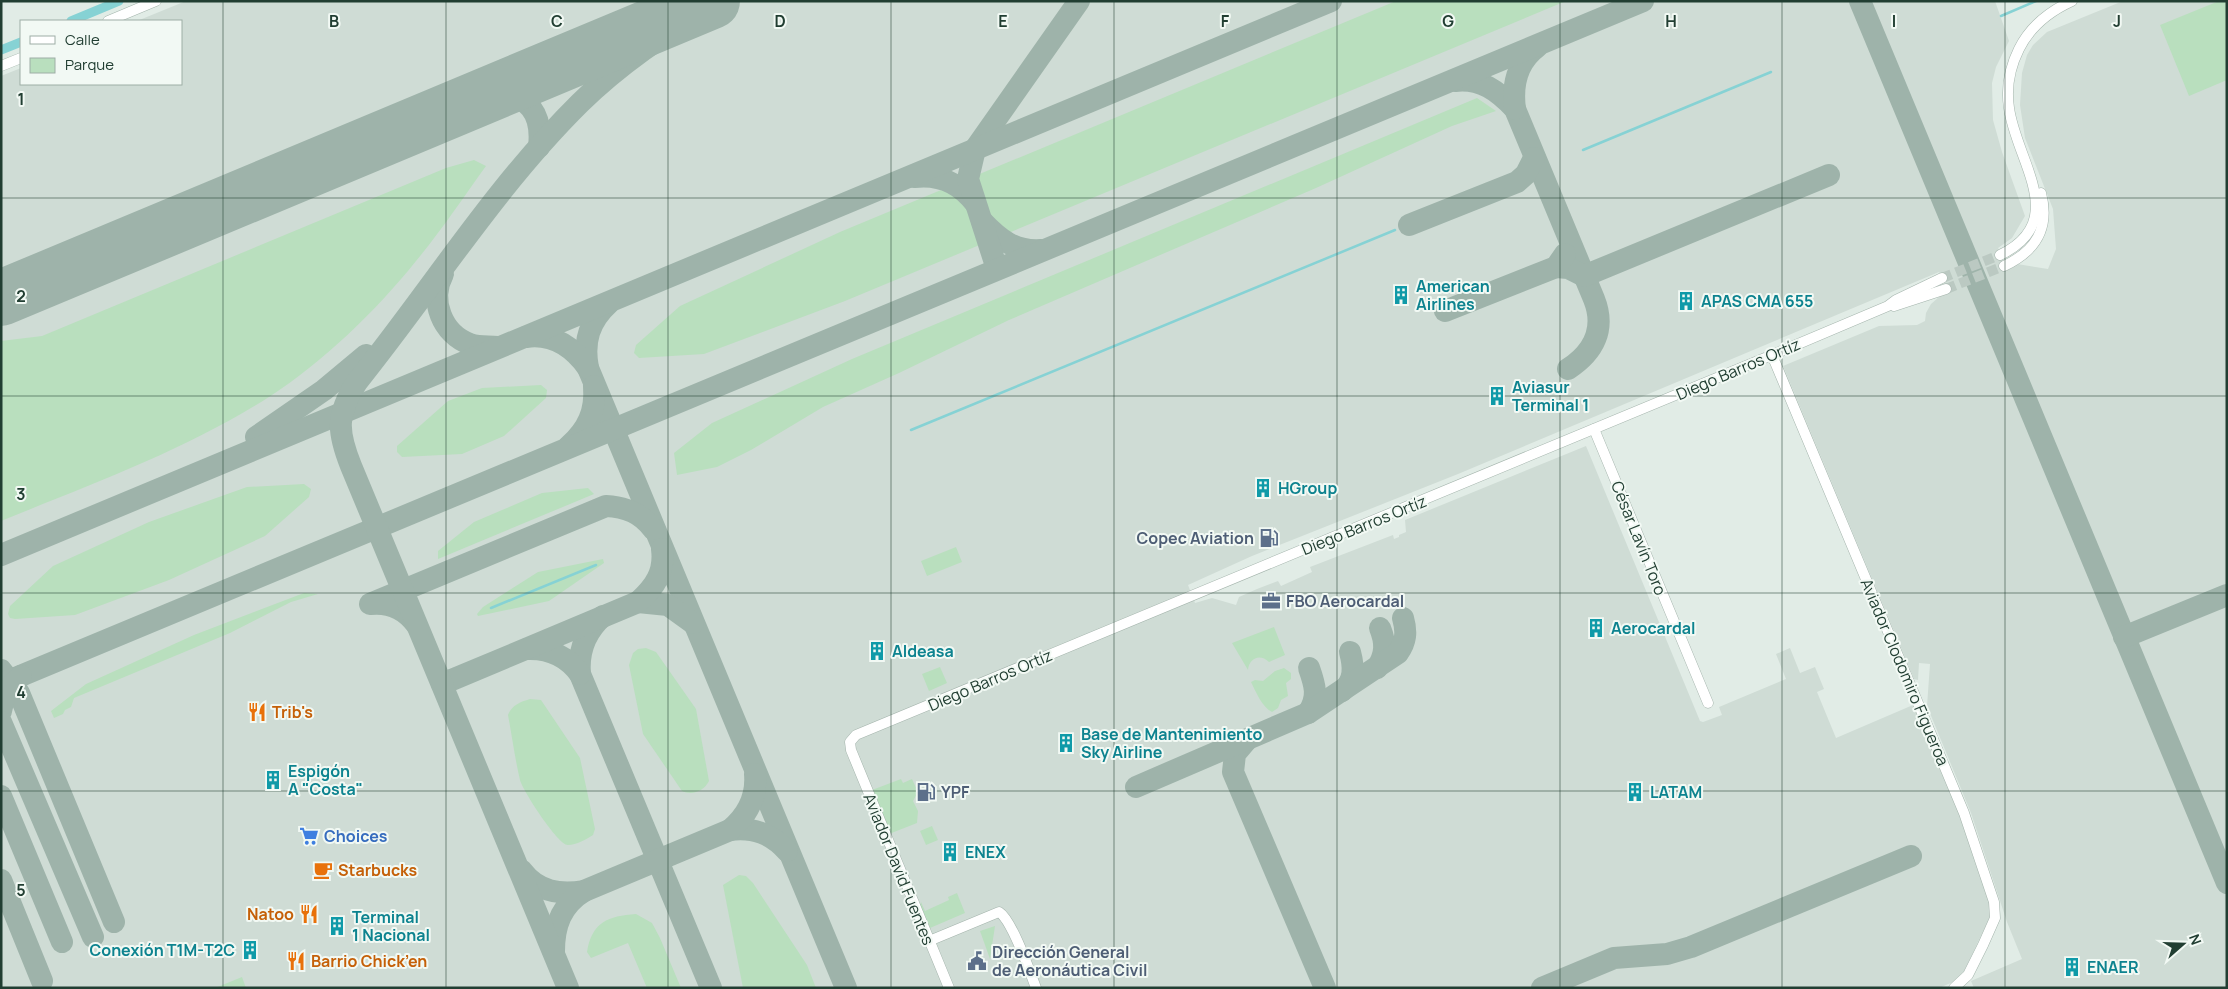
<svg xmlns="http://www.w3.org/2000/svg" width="2228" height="989" viewBox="0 0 2228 989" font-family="Manrope,sans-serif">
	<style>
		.built { fill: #cfdcd5 }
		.green { fill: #b9dfbe }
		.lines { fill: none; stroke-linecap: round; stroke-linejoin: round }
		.stream { stroke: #86d2d4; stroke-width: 2.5 }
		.canal { stroke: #86d2d4; stroke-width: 9 }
		.taxiway { stroke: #9eb3aa; stroke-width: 22 }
		.runway { stroke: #9eb3aa; stroke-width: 56 }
		.street-tunnel { stroke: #bbc9c2; stroke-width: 10; stroke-dasharray: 10 5; stroke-linecap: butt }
		.street-casing { stroke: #a4b4ac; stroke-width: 11 }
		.street { stroke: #fff; stroke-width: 10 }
		.grid { fill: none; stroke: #213e32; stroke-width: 1; stroke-opacity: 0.55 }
		.labels { text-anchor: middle; stroke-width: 4; stroke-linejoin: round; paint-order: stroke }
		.culture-label { font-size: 16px; font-weight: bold; fill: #0d838f; stroke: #f2f9f4; text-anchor: start }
		.street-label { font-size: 16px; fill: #213e32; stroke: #f2f9f4 }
		.service-label { font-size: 16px; font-weight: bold; fill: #4e5e75; stroke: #f2f9f4; text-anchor: start }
		.food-label { font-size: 16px; font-weight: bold; fill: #c56008; stroke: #f2f9f4; text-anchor: start }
		.shop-label { font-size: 16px; font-weight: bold; fill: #366cbe; stroke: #f2f9f4; text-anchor: start }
		.grid-label { font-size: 16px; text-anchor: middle; font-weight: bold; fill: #213e32; stroke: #f2f9f4; stroke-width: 4; stroke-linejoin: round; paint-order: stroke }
	</style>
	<rect width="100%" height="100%" fill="#e1ece6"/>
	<path class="built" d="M186 1H1995L2009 41 1996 67 1992 83 1993 120 2002 152 2025 216 2012 238 1998 248 2005 267 2017 264 2048 269 2056 249 2053 209 2025 138 2020 105 2022 73 2027 55 2033 45 2047 32 2123 1H2227V988H1974L1971 981 2022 959 2007 922 1971 813 1927 706 1930 664 1919 663 1918 680 1914 679 1783 366 1879 326 1917 325 1925 321 1926 313 1931 304 1947 290 1939 272 1458 474 1252 556 1188 585 1195 603 1212 598 1236 605 1239 597 1257 589 1278 581 1281 586 1312 572 1310 567 1393 535 1394 539 1399 537V535L1406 532 1405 520 1586 446 1700 721 1703 722 1722 715 1719 707 1786 679 1776 654 1790 648 1800 673 1815 667 1824 689 1817 692 1836 738 1913 705 1962 819 1990 901 1991 915 1964 971 1953 982 1939 988H1V76L21 68V84H181V21H137Z"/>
	<g class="green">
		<path d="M1396 1H1566L845 301 704 354 639 358 634 353 636 345 680 306 840 232Z"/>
		<path d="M2219 1H2227V80L2189 96 2160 25Z"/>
		<path d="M1477 98 1496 111 1452 126 1316 188 1009 320 899 373 823 407 751 450 717 467 677 475 674 453 712 423 852 359Z"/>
		<path d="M474 160 486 166C463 198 441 231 416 261 376 311 323 362 269 397 186 450 92 484 1 521V341L42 336 446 168Z"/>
		<path d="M541 385 547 390 546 398 504 436 462 454 402 457 397 452V446L448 401 482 388Z"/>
		<path d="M304 484 311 489 309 497 265 536 169 580 75 615 15 619 10 618 8 614 10 606 53 566 149 522 247 487Z"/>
		<path d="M588 488 594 494 438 559V551L474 522 542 493Z"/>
		<path d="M956 547 962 562 927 576 921 561Z"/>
		<path d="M603 559 604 563 549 601 478 616 477 614 483 607 538 572Z"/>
		<path d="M304 593 318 594 291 602 230 633 74 698 71 707 65 710 63 714 54 718 51 711 86 684 194 635Z"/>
		<path d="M1274 627 1285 655 1269 662C1260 653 1249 658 1248 670L1232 643Z"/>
		<path d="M646 648 656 652 696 709 709 781C704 791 692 796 682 791L643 734 629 665 633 653 638 649Z"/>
		<path d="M940 667 947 683 929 691 922 674Z"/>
		<path d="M1284 668 1291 673V679L1286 683 1288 696 1281 700 1278 708 1272 712C1262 707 1256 692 1251 682L1255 680 1263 681 1275 671Z"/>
		<path d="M530 699 541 700 580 758 595 829 593 835C587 839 576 845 568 845 558 845 523 791 520 780 515 759 512 736 508 715 512 705 520 702 530 699Z"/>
		<path d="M901 779 903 783 912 779 918 792 913 801 918 811 917 823 889 834 872 790Z"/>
		<path d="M932 826 938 840 926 845 920 831Z"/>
		<path d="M739 875 746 876 753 883 807 965 816 988H743L723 885Z"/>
		<path d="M957 893 965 913 930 928 920 906 921 902 925 911 949 900 948 897Z"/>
		<path d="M636 914 652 923 660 938 681 988H647L628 943 591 958 587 952C592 922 608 916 636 914Z"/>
		<path d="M995 926 990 959 980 931Z"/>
		<path d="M242 977 246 988H215Z"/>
	</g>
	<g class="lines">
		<g class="stream">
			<path d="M2001 16 2036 1"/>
			<path d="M1583 150 1771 72"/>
			<path d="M911 430 1395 230"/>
			<path d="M491 608 596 565"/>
		</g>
		<g class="canal">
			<path d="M71 21 119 1"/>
			<path d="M1 50 21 42"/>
		</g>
		<g class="taxiway">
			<path d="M1860 1 2227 883"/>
			<path d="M1455 81C1481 78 1498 91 1515 109L1594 299C1606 329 1594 352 1568 369"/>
			<path d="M495 91C528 96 543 112 539 147"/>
			<path d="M1515 109C1512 86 1517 62 1537 47"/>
			<path d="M914 177C938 174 960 183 975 203"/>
			<path d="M982 221C999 239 1015 252 1041 250"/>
			<path d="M1409 225 1517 182 1526 174 1534 158"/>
			<path d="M1556 267 1568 268 1584 276 1829 175"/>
			<path d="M997 269 968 179 975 149 1079 1"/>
			<path d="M443 274C429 300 442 334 470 344 479 347 488 346 497 347"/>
			<path d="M609 303C589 321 583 342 588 368L846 988"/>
			<path d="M1445 311 1556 267 1565 254"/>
			<path d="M526 337C553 333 573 347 588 368"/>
			<path d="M256 437 324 390 366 355"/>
			<path d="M569 446C588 429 596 411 594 386"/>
			<path d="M1 555 1331 1"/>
			<path d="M638 602 668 605 693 623"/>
			<path d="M603 616C585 632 578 651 580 674L711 988"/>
			<path d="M416 624C405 609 388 602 370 604L606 506C626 507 641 513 653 529"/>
			<path d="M2124 637 2227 595"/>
			<path d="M527 649C549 648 567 656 580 674"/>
			<path d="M1377 668C1386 654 1386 643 1380 628"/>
			<path d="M1 670 19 693 114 922"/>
			<path d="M1 684 1643 1"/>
			<path d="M442 684 638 602C655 587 665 572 662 549"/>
			<path d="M1342 691C1355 681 1354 667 1350 652"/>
			<path d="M1 711C3 696 10 685 21 676"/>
			<path d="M1308 713C1319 697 1315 685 1309 668"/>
			<path d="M1 722 93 937"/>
			<path d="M1246 741 1235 754 1233 772 1325 988"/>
			<path d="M1136 787 1308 713 1398 653C1406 642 1407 632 1403 618"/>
			<path d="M1 796 62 942"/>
			<path d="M730 830C754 827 772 834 787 851"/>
			<path d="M522 871C538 892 560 895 584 891L730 830C748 815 757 797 755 774"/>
			<path d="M1 880 42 981"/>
			<path d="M554 951C554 926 561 905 584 891"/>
			<path d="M568 988 351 466C337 431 336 415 357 382 431 290 495 187 580 103 621 63 671 29 721 1"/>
			<path d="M1542 988 1614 958 1667 954 1691 947 1911 856"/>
		</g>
		<path class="runway" d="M1 298 712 1"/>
		<g class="street-tunnel">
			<path d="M1942 278 2000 255"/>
			<path d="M1946 289 2004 266"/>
		</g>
		<g class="street-casing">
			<g id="street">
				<path d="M108 21 156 1"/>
				<path d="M1 66 21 58"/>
				<path d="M2000 255C2071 221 2016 161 2009 108 2006 88 2010 67 2019 49 2030 27 2050 11 2072 1"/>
				<path d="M2004 266C2036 251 2050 228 2041 193"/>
				<path d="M1894 306 1946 289"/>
				<path d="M1772 355 1964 813 1994 902 1995 918 1983 945 1968 975 1954 988"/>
				<path d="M1594 429 1708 703"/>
				<path d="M929 941 999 912C1012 920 1030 972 1036 988"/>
				<path d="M949 988 851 750 850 742 856 735 1772 355 1888 306 1896 300 1942 278"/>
			</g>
		</g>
		<use href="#street" class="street"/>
	</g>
	<path class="grid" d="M223 1V988M446 1V988M668 1V988M891 1V988M1114 1V988M1337 1V988M1560 1V988M1782 1V988M2005 1V988M1 198H2227M1 396H2227M1 593H2227M1 791H2227"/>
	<defs>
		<g id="building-bare" transform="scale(1.5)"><path d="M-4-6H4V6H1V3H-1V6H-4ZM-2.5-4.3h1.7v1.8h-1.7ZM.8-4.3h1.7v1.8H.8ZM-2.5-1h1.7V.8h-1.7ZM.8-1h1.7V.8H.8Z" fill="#0f9aa8" stroke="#f2f9f4" stroke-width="2.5" paint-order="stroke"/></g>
		<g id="fuel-bare" transform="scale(1.5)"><path d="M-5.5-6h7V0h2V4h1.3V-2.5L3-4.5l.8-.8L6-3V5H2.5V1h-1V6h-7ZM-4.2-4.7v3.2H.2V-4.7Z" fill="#5c6f8a" stroke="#f2f9f4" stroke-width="2.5" paint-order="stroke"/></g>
		<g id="office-bare" transform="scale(1.5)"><path d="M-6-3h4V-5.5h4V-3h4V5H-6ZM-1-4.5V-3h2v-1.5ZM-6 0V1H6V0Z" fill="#5c6f8a" stroke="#f2f9f4" stroke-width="2.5" paint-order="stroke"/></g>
		<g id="restaurant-bare" transform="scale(1.5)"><path d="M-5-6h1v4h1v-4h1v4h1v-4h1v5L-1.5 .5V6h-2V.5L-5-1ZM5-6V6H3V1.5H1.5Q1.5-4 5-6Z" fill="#e8710a" stroke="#f2f9f4" stroke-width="2.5" paint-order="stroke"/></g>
		<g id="supermarket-bare" transform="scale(1.5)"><path d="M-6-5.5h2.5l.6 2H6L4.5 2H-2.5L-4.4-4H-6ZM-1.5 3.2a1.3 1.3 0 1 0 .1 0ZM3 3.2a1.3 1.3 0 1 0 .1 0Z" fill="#3f7fe0" stroke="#f2f9f4" stroke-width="2.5" paint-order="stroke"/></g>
		<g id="cafe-bare" transform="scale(1.5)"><path d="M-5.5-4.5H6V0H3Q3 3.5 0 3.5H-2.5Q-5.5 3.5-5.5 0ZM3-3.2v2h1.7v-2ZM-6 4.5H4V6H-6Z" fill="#e8710a" stroke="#f2f9f4" stroke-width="2.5" paint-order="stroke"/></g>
		<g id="civic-bare" transform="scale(1.5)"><path d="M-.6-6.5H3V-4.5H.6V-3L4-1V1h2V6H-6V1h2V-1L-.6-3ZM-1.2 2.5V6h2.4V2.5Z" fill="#5c6f8a" stroke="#f2f9f4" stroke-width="2.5" paint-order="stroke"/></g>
	</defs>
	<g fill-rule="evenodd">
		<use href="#building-bare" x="1401" y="295"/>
		<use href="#building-bare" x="1686" y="301"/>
		<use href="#building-bare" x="1497" y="396"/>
		<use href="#building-bare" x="1263" y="488"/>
		<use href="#fuel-bare" x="1269" y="538"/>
		<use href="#office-bare" x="1271" y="601"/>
		<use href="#building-bare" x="1596" y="628"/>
		<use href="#building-bare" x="877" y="651"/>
		<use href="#restaurant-bare" x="257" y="712"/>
		<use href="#building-bare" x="1066" y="743"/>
		<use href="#building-bare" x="273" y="780"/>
		<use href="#fuel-bare" x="926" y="792"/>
		<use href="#building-bare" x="1635" y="792"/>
		<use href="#supermarket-bare" x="309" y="836"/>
		<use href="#building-bare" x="950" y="852"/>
		<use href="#cafe-bare" x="323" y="870"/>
		<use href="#restaurant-bare" x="309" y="914"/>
		<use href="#building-bare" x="337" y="926"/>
		<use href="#building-bare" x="250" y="950"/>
		<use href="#restaurant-bare" x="296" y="961"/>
		<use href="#civic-bare" x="977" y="961"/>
		<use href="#building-bare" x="2072" y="967"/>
	</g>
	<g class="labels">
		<g class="culture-label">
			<text x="1416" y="292">American<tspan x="1416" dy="18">Airlines</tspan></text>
			<text x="1701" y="307">APAS CMA 655</text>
			<text x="1512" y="393">Aviasur<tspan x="1512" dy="18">Terminal 1</tspan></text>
			<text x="1278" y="494">HGroup</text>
			<text x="1611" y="634">Aerocardal</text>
			<text x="892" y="657">Aldeasa</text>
			<text x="1081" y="740">Base de Mantenimiento<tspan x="1081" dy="18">Sky Airline</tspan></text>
			<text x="288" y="777">Espigón<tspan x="288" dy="18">A "Costa"</tspan></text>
			<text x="1650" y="798">LATAM</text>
			<text x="965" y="858">ENEX</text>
			<text x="352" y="923">Terminal<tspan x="352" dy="18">1 Nacional</tspan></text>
			<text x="235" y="956" text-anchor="end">Conexión T1M-T2C</text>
			<text x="2087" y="973">ENAER</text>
		</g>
		<g class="street-label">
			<text transform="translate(1738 369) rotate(-23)" y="6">Diego Barros Ortíz</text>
			<text transform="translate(1364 525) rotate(-22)" y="6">Diego Barros Ortíz</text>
			<text transform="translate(1639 538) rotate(68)" y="6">César Lavín Toro</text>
			<text transform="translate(1905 672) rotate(67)" y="6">Aviador Clodomiro Figueroa</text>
			<text transform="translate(990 680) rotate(-23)" y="6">Diego Barros Ortíz</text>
			<text transform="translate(899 869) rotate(68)" y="6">Aviador David Fuentes</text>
		</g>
		<g class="service-label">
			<text x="1254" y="544" text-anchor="end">Copec Aviation</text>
			<text x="1286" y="607">FBO Aerocardal</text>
			<text x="941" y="798">YPF</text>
			<text x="992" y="958">Dirección General<tspan x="992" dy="18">de Aeronáutica Civil</tspan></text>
		</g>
		<g class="food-label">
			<text x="272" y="718">Trib's</text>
			<text x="338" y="876">Starbucks</text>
			<text x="294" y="920" text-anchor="end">Natoo</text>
			<text x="311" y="967">Barrio Chick’en</text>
		</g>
		<g class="shop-label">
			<text x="324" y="842">Choices</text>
		</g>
	</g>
	<g class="grid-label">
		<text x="334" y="27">B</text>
		<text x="557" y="27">C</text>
		<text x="780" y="27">D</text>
		<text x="1003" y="27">E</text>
		<text x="1225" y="27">F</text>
		<text x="1448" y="27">G</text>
		<text x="1671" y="27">H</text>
		<text x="1894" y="27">I</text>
		<text x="2117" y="27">J</text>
		<text x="21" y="105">1</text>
		<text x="21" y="302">2</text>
		<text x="21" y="500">3</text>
		<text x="21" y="698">4</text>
		<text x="21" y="896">5</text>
	</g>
	<rect width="2228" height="989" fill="none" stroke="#213e32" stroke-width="5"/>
	<rect x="20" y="20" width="162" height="65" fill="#f2f9f4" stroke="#9eaea6"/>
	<rect x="30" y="36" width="25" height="8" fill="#ffffff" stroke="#9eaea6"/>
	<text x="65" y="45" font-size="15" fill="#213e32">Calle</text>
	<rect x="30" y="58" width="25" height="15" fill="#b9dfbe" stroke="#9eaea6"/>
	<text x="65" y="70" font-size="15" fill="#213e32">Parque</text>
	<g transform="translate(2183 944) rotate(70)" stroke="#f2f9f4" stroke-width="4" paint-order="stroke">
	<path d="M0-4L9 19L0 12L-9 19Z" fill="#213e32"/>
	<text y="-8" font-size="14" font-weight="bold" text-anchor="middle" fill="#213e32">N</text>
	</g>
</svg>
